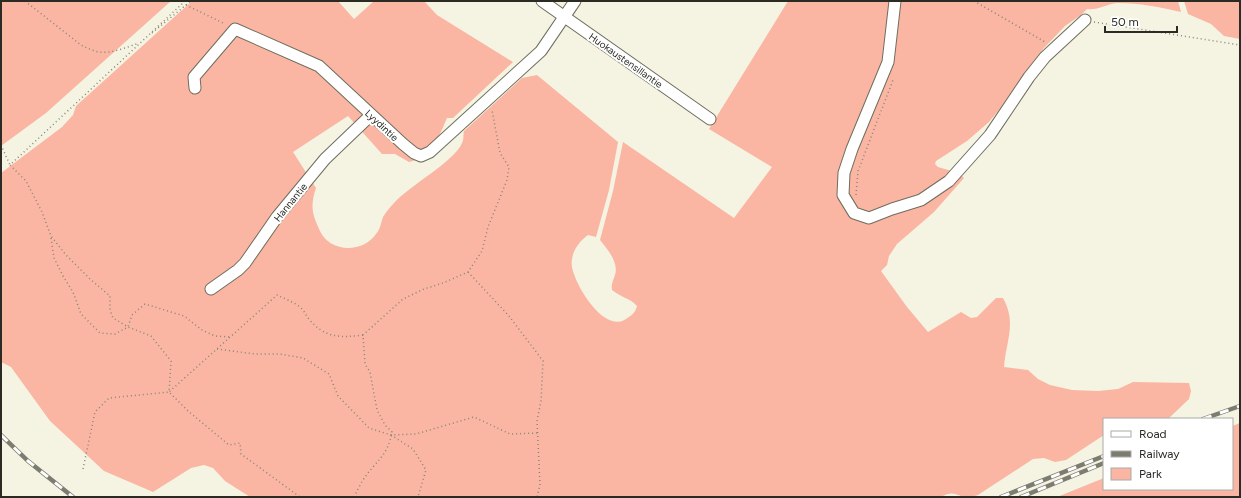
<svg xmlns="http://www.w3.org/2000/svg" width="1241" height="498" viewBox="0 0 1241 498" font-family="Figtree,sans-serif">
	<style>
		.green { fill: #fab6a3 }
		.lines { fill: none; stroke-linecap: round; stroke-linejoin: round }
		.street-casing { stroke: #6e6d5d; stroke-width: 13 }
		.path { stroke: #86867a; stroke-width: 1.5; stroke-dasharray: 1 3; stroke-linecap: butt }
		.street { stroke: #fff; stroke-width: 11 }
		.rail-casing { stroke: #7c7c71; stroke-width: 4.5 }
		.rail { stroke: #fff; stroke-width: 3; stroke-dasharray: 9; stroke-linecap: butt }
		.labels { text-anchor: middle; stroke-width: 4; stroke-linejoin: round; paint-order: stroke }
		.street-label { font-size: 10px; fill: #2b2b24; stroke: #fff }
	</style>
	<rect width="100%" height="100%" fill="#f5f4e2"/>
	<g class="green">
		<path d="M1 1H171L46 113 1 146Z"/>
		<path d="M192 1H338L354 19 374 1H424L437 15 513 62 453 118H447C439 137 431 157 409 162L395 154H382L348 116 293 152 316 188C310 206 312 214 320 231 330 253 363 253 376 234 380 230 381 223 383 217 386 212 390 207 394 203 409 186 455 161 462 143 464 140 463 135 464 131L522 78 537 75 618 142 609 190 596 237 588 235C578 242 570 254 572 267 575 285 604 334 626 319 632 315 635 313 637 306 630 298 620 297 612 290 611 284 613 281 615 275 619 262 607 249 600 240L613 191 623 142 734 218 772 167 709 129 788 1H1178L1181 12C1159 7 1141 3 1117 3 1106 4 1097 11 1087 9L1081 15 1065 26 1043 49 1012 94 989 122 967 141 936 161 935 164 938 167 959 173 964 178 934 212 897 244 889 256 887 265 881 271 907 307 928 332 961 312 971 318 977 317 996 298H1003C1017 323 1006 341 1004 367L1028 370 1038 379 1050 385 1072 390 1098 391 1118 389 1133 382 1189 383 1191 391 1189 399 1168 419H1104V435L1066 460 1055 462 1044 458 1033 459 978 495C975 496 971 497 968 497 957 497 954 489 941 497H250L225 481 213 468 204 465 191 468 153 492 104 471 50 421 11 367 1 362V173L62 127 73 115 76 106Z"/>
		<path d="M1184 1H1240V39L1224 36 1211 24 1188 14Z"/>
		<path d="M1240 423V497H1057L1104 478V489H1232V426Z"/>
	</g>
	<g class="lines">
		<g class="street-casing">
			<g id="street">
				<path d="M542 1 710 119"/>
				<path d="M895 1 888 62 852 149 844 173 843 195 854 213 869 218 892 209 921 200 949 181 990 135 1029 77 1045 57 1085 20"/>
				<path d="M195 88 194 77 235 29 319 66 403 144 414 153 421 156 430 152 541 51 575 1"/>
				<path d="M211 289 238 270 245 263 277 217 325 159 371 115"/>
			</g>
		</g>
		<g class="path">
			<path d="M25 1 81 45C87 48 93 51 99 52 112 54 127 47 139 43"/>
			<path d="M183 1 184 2 10 165 26 181 42 212 51 236 66 255 90 279 110 296V310L113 318 128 327 151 336 171 361 169 392 277 295C285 299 295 302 302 309 305 312 306 316 309 319 324 338 341 338 363 335"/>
			<path d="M974 1 1045 42"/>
			<path d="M186 5 191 1"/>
			<path d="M1094 22 1240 45"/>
			<path d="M152 33 186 5 225 24"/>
			<path d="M1 145 10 165"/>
			<path d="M856 195 858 171 893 80"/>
			<path d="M51 238 54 258 63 276 73 292 81 314 100 333 115 334 128 327 132 315 145 304 184 316 202 330 215 336 231 337"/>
			<path d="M468 272 509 316 543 361 541 401 537 421 540 485 537 497"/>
			<path d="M217 349 255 354H280L303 358 329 374 338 396 369 428 391 435 416 434 474 417 510 434 538 433"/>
			<path d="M391 435 413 449 426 470 418 497"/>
			<path d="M83 469 95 412 109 398 169 392 188 411 229 445 240 443 241 454 300 497"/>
			<path d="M354 497C357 491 360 485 363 480 376 460 387 458 392 432L385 425 377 410 370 372 365 364 363 335 403 299 424 289 443 283 468 272 482 251 488 227 507 180 509 167 500 153 492 110"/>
		</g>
		<use href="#street" class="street"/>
		<g class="rail-casing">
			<g id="rail">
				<path d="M1203 419 1240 406"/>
				<path d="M1 435 28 461 73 497"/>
				<path d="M1001 497 1104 456"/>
				<path d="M1021 497 1104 463"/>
			</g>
		</g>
		<use href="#rail" class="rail"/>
	</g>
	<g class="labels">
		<g class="street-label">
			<text transform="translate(626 60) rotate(35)" y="4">Huokaustensillantie</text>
			<text transform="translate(382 125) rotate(43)" y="4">Lyydintie</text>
			<text transform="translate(290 202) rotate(-51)" y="4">Hannantie</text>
		</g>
	</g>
	<rect width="1241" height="498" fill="none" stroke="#2b2b24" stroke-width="4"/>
	<rect x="1103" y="418" width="130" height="72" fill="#ffffff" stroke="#aaaaa7"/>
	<rect x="1111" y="431" width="20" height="6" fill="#ffffff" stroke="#aaaaa7"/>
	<text x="1139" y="438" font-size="12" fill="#2b2b24">Road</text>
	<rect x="1111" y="451" width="20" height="6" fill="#7c7c71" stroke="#aaaaa7"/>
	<text x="1139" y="458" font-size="12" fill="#2b2b24">Railway</text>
	<rect x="1111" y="468" width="20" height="12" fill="#fab6a3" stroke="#aaaaa7"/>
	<text x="1139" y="478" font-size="12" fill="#2b2b24">Park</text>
	<path d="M1105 26v6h72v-6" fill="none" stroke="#2b2b24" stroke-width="2"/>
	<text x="1111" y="26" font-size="12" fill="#2b2b24" stroke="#ffffff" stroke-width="3" paint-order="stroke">50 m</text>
</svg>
